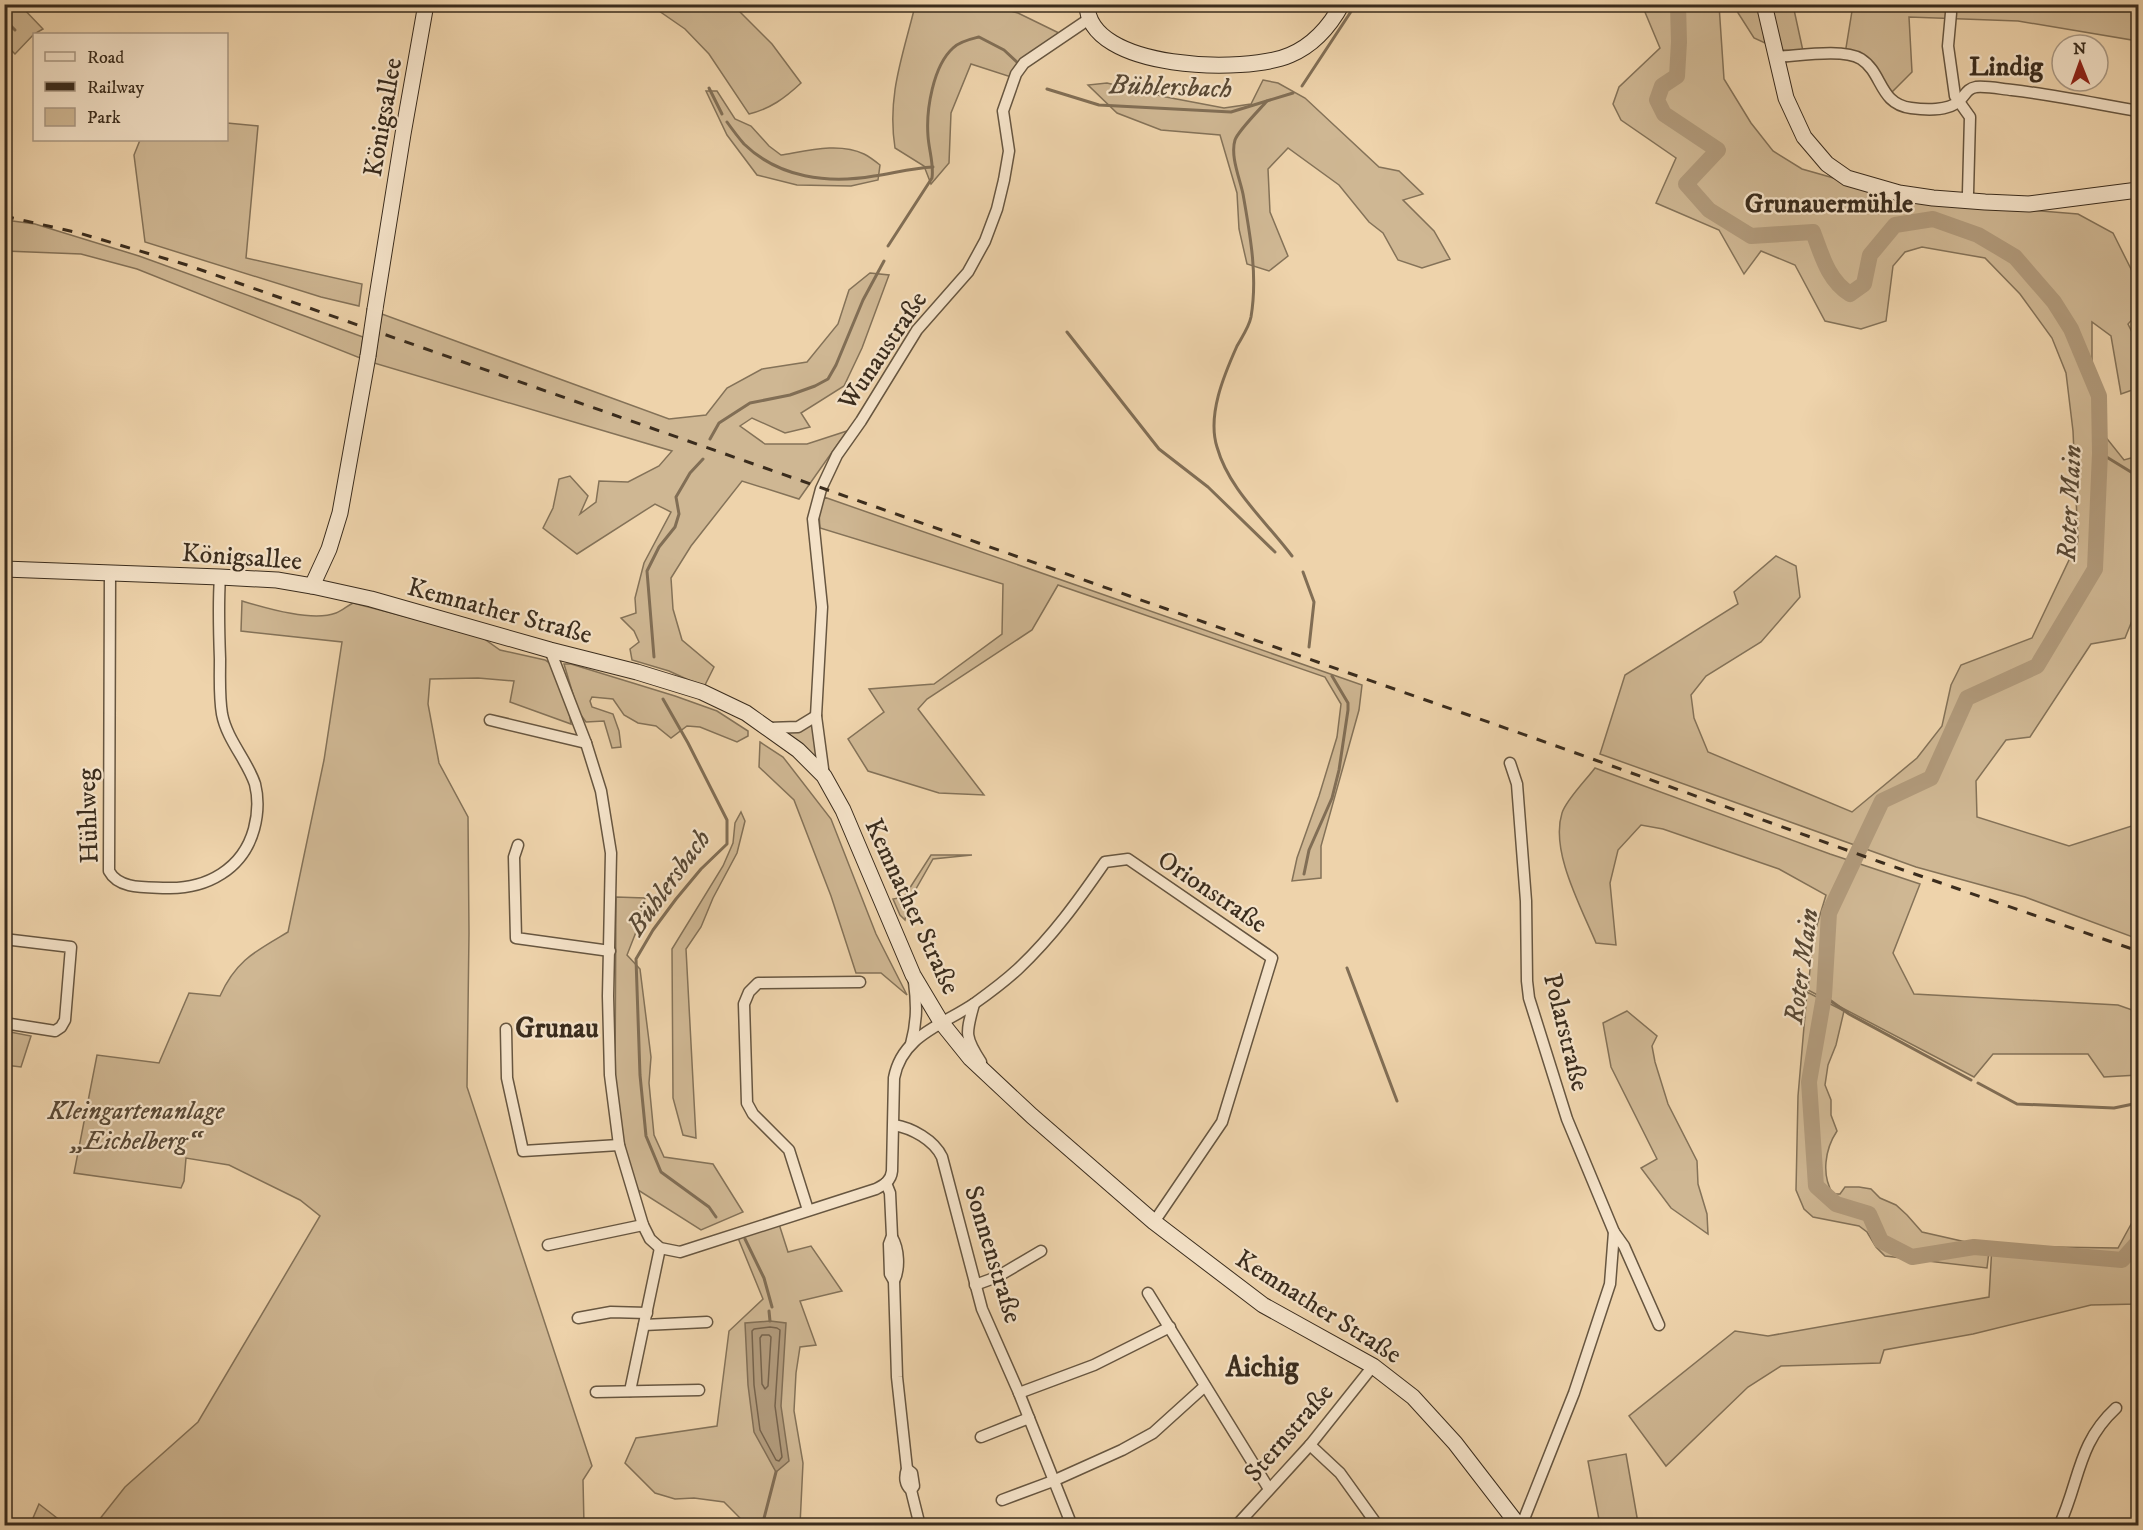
<svg xmlns="http://www.w3.org/2000/svg" width="2143" height="1530" viewBox="0 0 2143 1530" font-family="'IM FELL DW Pica',serif">
	<style>
		.green { fill: #cfb793; stroke: #847258; stroke-width: 1.5 }
		.water { fill: #b19a7b; stroke: #816e55; stroke-width: 1.5 }
		.lines { fill: none; stroke-linecap: round; stroke-linejoin: round }
		.shore { stroke: #76634c; stroke-width: 1.5 }
		.stream { stroke: #816e55; stroke-width: 3 }
		.river { stroke: #b19a7b; stroke-width: 16 }
		.street-casing { stroke: #675640; stroke-width: 13 }
		.secondary-casing { stroke: #3a2c1d; stroke-width: 17 }
		.street { stroke: #f4e2c8; stroke-width: 10 }
		.secondary { stroke: #f4e2c8; stroke-width: 15 }
		.rail { stroke: #3a2c1d; stroke-width: 3; stroke-dasharray: 10 10; stroke-linecap: butt }
		.secondary-bridge-casing { stroke: #3a2c1d; stroke-width: 17; stroke-linecap: butt }
		.secondary-bridge { stroke: #f4e2c8; stroke-width: 15 }
		.labels { text-anchor: middle; stroke-width: 4.5; stroke-linejoin: round; paint-order: stroke }
		.street-label { font-size: 26px; fill: #3a2c1d; stroke: #f4e2c8 }
		.park-label { font-size: 26px; font-style: italic; fill: #584835; stroke: #f4e2c8 }
		.neighbourhood-label { font-size: 27px; font-weight: bold; fill: #3a2c1d; stroke: #f4e2c8 }
		.water-label { font-size: 27px; font-style: italic; fill: #584834; stroke: #f4e2c8 }
		.quarter-label { font-size: 28px; font-weight: bold; fill: #3a2c1d; stroke: #f4e2c8 }
	</style>
	<rect width="100%" height="100%" fill="#eed3ab"/>
	<filter id="stains"><feTurbulence type="fractalNoise" baseFrequency=".00333" numOctaves="4"/><feColorMatrix values="0 0 0 0 .2 0 0 0 0 .09 0 0 0 0 .02 0 0 0 .5 -.17"/></filter>
	<radialGradient id="worn" r=".72"><stop offset=".6" stop-color="#630" stop-opacity="0"/><stop offset="1" stop-color="#630" stop-opacity=".3"/></radialGradient>
	<g class="green">
		<path d="M5 4 20 5 43 29 34 34 15 54 5 44Z"/>
		<path d="M649 4 733 5 772 44 801 83C785 98 770 109 749 114L709 54 685 29Z"/>
		<path d="M917 5H988L1018 13 1063 35 1011 77 971 64 951 113 949 163 931 184 924 166 895 148C887 97 902 58 914 10Z"/>
		<path d="M1642 5H1719L1724 79 1751 123 1773 151 1802 169 1911 200 2078 214 2113 233 2138 283V313L2128 324 2138 344V388L2121 394 2111 336 2092 322V386L2104 435 2124 460 2138 456V606L2125 638 2091 644 2030 737 2006 740 1976 781 1977 817 2069 846 2138 824V939L2025 897 1916 867 1600 754 1625 675 1738 604 1734 592 1776 556 1796 566 1800 597 1761 642 1706 676 1691 695 1694 718 1708 752 1852 812 1917 758 1942 726 1951 685 1961 665 2032 638 2078 541 2073 431 2066 373 2052 338 2020 294 1985 258 1922 247 1905 252 1893 266 1886 321 1861 329 1825 321 1795 265 1761 251 1744 274 1719 230 1656 203 1676 158 1621 120 1613 104 1619 87 1660 48Z"/>
		<path d="M1733 5H1759L1765 43 1754 38Z"/>
		<path d="M1770 5H1793L1803 51 1778 50Z"/>
		<path d="M1853 5H2138V41L2018 21 1909 17 1912 72 1888 96 1870 66 1845 54Z"/>
		<path d="M1263 80 1278 83 1305 98 1379 167 1399 171 1423 194 1403 200 1434 231 1450 259 1422 268 1398 260 1383 233 1369 222 1339 185 1288 148 1268 169 1270 212 1288 256 1269 271 1247 264 1239 229 1237 193 1220 135 1161 130 1117 113 1088 85 1107 83 1166 97 1224 108 1251 104Z"/>
		<path d="M706 91H717L735 119 751 126 769 146 781 155C806 151 839 142 864 154 870 157 875 161 880 165L878 180 851 186 797 185 757 175 727 135Z"/>
		<path d="M227 123 258 126 246 258 362 284 359 306 321 297 145 242 134 155 140 140H226Z"/>
		<path d="M5 220 35 224 139 256 363 337 360 358 137 269 81 254 5 251Z"/>
		<path d="M870 273 889 275 862 348 844 386 801 413 810 427 785 433 752 418 740 426 765 444H807L847 431 799 499 742 481 691 546 671 578 673 609 682 640 714 667 704 687 669 671 632 660 630 649 639 642 634 631 621 618 636 613 635 598 644 563 671 512 655 504 577 554 543 528 553 508 559 479 570 476 588 496 580 514 596 502 599 481 628 482 659 466 672 451 374 363 382 314 669 419 706 415 727 388 762 369 807 362 838 324 849 290Z"/>
		<path d="M824 497 1362 685 1359 710 1321 846V878L1292 881 1297 858 1319 796 1337 737 1341 704 1325 677 1058 585 1032 630 927 699 918 709 984 795 939 793 868 771 848 739 884 712 869 689 934 684 1002 634 1003 584 820 528 819 513Z"/>
		<path d="M242 601C266 608 312 622 336 613 342 611 347 606 353 603L480 636 500 650 545 660 552 665 569 712 571 724 510 702 514 681 478 678 430 679 428 704 439 763 468 817 469 933 467 1087 592 1466 583 1480 584 1525H95L125 1487 198 1422 320 1216 300 1200 229 1165 186 1158 184 1181 181 1188 74 1173 97 1055 159 1063 189 993 220 996C236 960 256 951 288 932L324 760 342 642 241 631Z"/>
		<path d="M564 664H571L675 696 717 711 748 731V736L737 742 700 727 687 726 671 738 656 726 638 723 624 715 613 699 592 697 590 701 592 707 613 714 619 731 621 747 612 748 604 721 586 722 578 711Z"/>
		<path d="M814 720 818 760 814 759 784 729Z"/>
		<path d="M760 742 783 757 831 819 876 934 907 995 881 973H856L831 896 794 800 759 767Z"/>
		<path d="M1595 768 1830 854 1920 884 1893 953 1914 994 2118 1005 2138 1012V1075L2104 1077 2088 1054H1993L1974 1077 1808 990 1813 938 1826 895 1779 869 1663 829 1641 825 1618 850 1610 883 1616 945 1596 943C1581 907 1550 851 1562 813 1566 800 1586 780 1595 768Z"/>
		<path d="M741 812 745 821 737 853 713 898 701 927 686 949 696 1138 683 1135 673 1098 672 949 723 866 733 843 735 823Z"/>
		<path d="M931 855H972L933 859 908 903 905 920 900 915 893 899 904 897Z"/>
		<path d="M616 897 645 898 636 932 627 955 640 969 651 1057 649 1083 654 1135 664 1157 713 1164 743 1212 701 1230 638 1190 623 1143 615 1078Z"/>
		<path d="M1807 992 1844 1011 1836 1045 1828 1065 1825 1085 1831 1100V1115L1837 1131C1825 1149 1821 1175 1833 1194H1840L1845 1187H1859L1871 1189 1880 1198 1896 1205 1907 1215 1922 1232 1966 1242 1990 1243 1987 1268 1885 1256 1876 1247 1867 1232 1859 1226 1813 1217 1804 1209 1796 1190 1798 1096Z"/>
		<path d="M1627 1011 1657 1036 1652 1046 1655 1062 1668 1104 1697 1161 1698 1184 1707 1214 1708 1234 1671 1208 1641 1168 1657 1159 1611 1067 1603 1023Z"/>
		<path d="M5 1031 31 1036 21 1067 5 1065Z"/>
		<path d="M2138 1216V1304L2091 1305 1973 1334 1884 1350 1880 1363 1781 1366 1748 1387 1666 1466 1629 1416 1735 1331 1768 1336 1989 1297 1992 1246 2118 1248 2135 1217Z"/>
		<path d="M779 1224 788 1252 811 1246 842 1291 800 1301 816 1345 800 1347 796 1373 794 1411 803 1463 800 1525H742L741 1519 724 1502 694 1498 675 1499 655 1493 625 1463 636 1438 717 1426 729 1331 763 1299 738 1238Z"/>
		<path d="M1626 1454 1638 1523 1626 1525H1600L1588 1461Z"/>
		<path d="M39 1504 66 1525H30Z"/>
	</g>
	<path class="water" d="M770 1321 786 1323 781 1406 789 1461 776 1472 754 1432 748 1385 745 1323Z"/>
	<g class="lines">
		<g class="shore">
			<path d="M770 1327 777 1328 780 1330 775 1406 782 1457 779 1461 776 1460 760 1430 754 1385 752 1331 754 1329Z"/>
			<path d="M762 1335H769L771 1337 768 1386 765 1389 762 1384 760 1338Z"/>
		</g>
		<g class="stream">
			<path d="M4 19 15 30"/>
			<path d="M1302 86 1356 4"/>
			<path d="M709 88 722 114"/>
			<path d="M1047 89 1099 105 1231 112 1293 93"/>
			<path d="M1267 101C1260 109 1238 131 1235 140 1230 156 1240 179 1243 194 1250 234 1258 276 1251 317 1249 327 1242 337 1237 346 1224 375 1207 415 1217 447 1229 490 1266 521 1292 556"/>
			<path d="M727 122C732 129 738 137 744 144 779 178 828 184 874 176 894 173 913 168 933 167"/>
			<path d="M888 246 932 178C934 164 929 151 928 136 926 110 933 66 953 48 960 41 971 39 979 37L1004 50 1019 64"/>
			<path d="M1067 332 1159 449 1208 487 1275 552"/>
			<path d="M710 439 719 423 750 403 790 395 815 386 828 379 836 365 863 300 884 261"/>
			<path d="M2100 453 2131 472"/>
			<path d="M2136 474H2138"/>
			<path d="M1303 572 1314 602 1309 647"/>
			<path d="M654 657 647 571 659 547 675 527 679 514 676 497 690 473 703 459"/>
			<path d="M663 699 688 743 727 820V844L701 869 676 899 653 930 636 959 640 1075 646 1136 661 1172 709 1207 716 1217"/>
			<path d="M1304 874 1309 850 1332 798 1339 770 1348 710V703L1332 676"/>
			<path d="M1347 968 1397 1101"/>
			<path d="M1824 996 1849 1014 1971 1080"/>
			<path d="M1978 1083 2017 1104 2114 1108 2138 1103"/>
			<path d="M745 1239 764 1278 772 1307"/>
			<path d="M769 1311 770 1321"/>
			<path d="M762 1526 776 1472"/>
		</g>
		<path class="river" d="M1678 4 1679 42 1677 76 1662 86 1657 100 1664 114 1718 150 1686 184 1709 210 1751 236 1813 232C1822 256 1828 280 1850 294L1864 284 1870 255 1895 225 1933 219 1978 235 2015 257 2054 302 2071 329 2099 396 2100 453 2095 569 2037 666 1967 698 1931 778 1882 801 1829 913 1824 996 1809 1082 1816 1186 1836 1204 1869 1214 1881 1241 1912 1257 1974 1247 2122 1260 2138 1242"/>
		<g class="street-casing">
			<g id="street">
				<path d="M1951 13 1948 46 1955 96 1970 117 1968 193"/>
				<path d="M1776 57C1798 56 1843 48 1861 59 1883 73 1879 104 1911 108 1925 110 1948 111 1959 101 1966 95 1966 89 1976 87 1988 86 2001 89 2012 90 2055 95 2097 104 2138 111"/>
				<path d="M110 573 109 871C119 890 147 887 167 888 207 889 243 869 254 829 258 814 259 800 255 784 247 760 227 740 222 714 219 696 220 678 220 659 219 632 218 605 220 577"/>
				<path d="M550 650 586 743 601 791 611 853 608 996 610 1075 619 1145 643 1225 650 1239 660 1248 680 1252 876 1189C884 1185 891 1181 892 1171L894 1078C902 1035 943 1025 975 1003 989 993 1005 981 1018 969 1053 936 1078 901 1105 862L1128 859 1272 958 1222 1122 1154 1222"/>
				<path d="M490 720 586 743"/>
				<path d="M768 728 798 727 816 716"/>
				<path d="M1510 763 1517 784 1526 901 1527 981 1529 998 1567 1119 1614 1232 1610 1284 1574 1393 1524 1519 1519 1526"/>
				<path d="M824 776 816 716 822 607 813 519 821 489 837 455 861 421 917 330 968 272 985 241 997 209 1004 180 1009 151 1003 111 1016 74 1024 63 1089 19"/>
				<path d="M518 845 514 857 516 938 610 951"/>
				<path d="M4 939 71 947 65 1020 61 1027 55 1031 4 1023"/>
				<path d="M974 1004C966 1033 964 1036 981 1062"/>
				<path d="M506 1029 507 1078 523 1151 619 1145"/>
				<path d="M911 1044C917 1022 917 1004 914 982"/>
				<path d="M894 1125C912 1128 934 1140 942 1157L982 1309 1019 1393 1072 1526"/>
				<path d="M886 1183 890 1193 892 1236 889 1244 890 1274 894 1281 897 1377 907 1469C904 1477 905 1485 911 1490L920 1526"/>
				<path d="M808 1210 789 1150 753 1114 747 1103 744 1004 749 992 758 983 860 982"/>
				<path d="M1614 1232 1624 1246 1659 1325"/>
				<path d="M892 1237C899 1249 900 1269 894 1281"/>
				<path d="M548 1245 643 1225"/>
				<path d="M975 1285 997 1277 1041 1251"/>
				<path d="M1148 1293 1269 1489"/>
				<path d="M578 1318 611 1312 647 1313"/>
				<path d="M644 1325 707 1322"/>
				<path d="M630 1391 660 1248"/>
				<path d="M596 1392 699 1390"/>
				<path d="M1019 1393 1094 1365 1170 1327"/>
				<path d="M981 1437 1029 1418"/>
				<path d="M1310 1445 1340 1473 1378 1526"/>
				<path d="M907 1469 912 1473 914 1486 911 1490"/>
				<path d="M1002 1500 1053 1481 1122 1450 1153 1433 1205 1386"/>
				<path d="M1236 1526 1310 1445 1373 1366"/>
				<path d="M2059 1526C2080 1481 2077 1444 2116 1408"/>
			</g>
		</g>
		<g class="secondary-casing">
			<g id="secondary">
				<path d="M1087 4C1087 71 1247 74 1290 55 1314 45 1330 26 1342 4"/>
				<path d="M1764 4 1786 98 1804 137 1827 164 1847 178 1899 193 1933 198 1985 202 2029 204 2138 190"/>
				<path d="M375 309 403 134 426 4"/>
				<path d="M4 569 220 577 277 580 312 586 371 599 550 650 637 672 702 692 746 713 798 750 824 776 843 810 913 975 941 1022 970 1058 1032 1116 1154 1222 1192 1251 1263 1305 1373 1366 1413 1397 1455 1443 1519 1526"/>
				<path d="M312 586 329 549 340 513 368 356"/>
			</g>
		</g>
		<use href="#street" class="street"/>
		<use href="#secondary" class="secondary"/>
		<path class="rail" d="M4 216 79 233 187 265 1531 737 1883 863 2138 951"/>
		<g class="secondary-bridge-casing">
			<path id="secondary-bridge" d="M368 356 375 309"/>
		</g>
		<use href="#secondary-bridge" class="secondary-bridge"/>
	</g>
	<g class="labels">
		<g class="street-label">
			<text transform="translate(382 117) rotate(-80)" y="9">Königsallee</text>
			<text transform="translate(882 350) rotate(-56)" y="9">Wunaustraße</text>
			<text transform="translate(242 556) rotate(4)" y="9">Königsallee</text>
			<text transform="translate(500 610) rotate(15)" y="9">Kemnather Straße</text>
			<text transform="translate(87 816) rotate(-92)" y="9">Hühlweg</text>
			<text transform="translate(1213 891) rotate(34)" y="9">Orionstraße</text>
			<text transform="translate(913 906) rotate(65)" y="9">Kemnather Straße</text>
			<text transform="translate(1567 1032) rotate(76)" y="9">Polarstraße</text>
			<text transform="translate(994 1254) rotate(73)" y="9">Sonnenstraße</text>
			<text transform="translate(1319 1306) rotate(32)" y="9">Kemnather Straße</text>
			<text transform="translate(1288 1432) rotate(-49)" y="9">Sternstraße</text>
		</g>
		<g class="park-label">
			<text x="136" y="1119">Kleingartenanlage<tspan x="136" dy="30">„Eichelberg“</tspan></text>
		</g>
		<g class="neighbourhood-label">
			<text x="2006" y="75">Lindig</text>
			<text x="1829" y="212">Grunauermühle</text>
		</g>
		<g class="water-label">
			<text transform="translate(1171 86) rotate(2)" y="9">Bühlersbach</text>
			<text transform="translate(2069 503) rotate(-87)" y="9">Roter Main</text>
			<text transform="translate(668 882) rotate(-54)" y="9">Bühlersbach</text>
			<text transform="translate(1801 966) rotate(-82)" y="9">Roter Main</text>
		</g>
		<g class="quarter-label">
			<text x="557" y="1037">Grunau</text>
			<text x="1262" y="1376">Aichig</text>
		</g>
	</g>
	<rect width="2143" height="1530" fill="none" stroke="#eed3ab" stroke-width="24"/>
	<rect x="6" y="6" width="2131" height="1518" fill="none" stroke="#3a2c1d" stroke-width="3"/>
	<rect x="12" y="12" width="2119" height="1506" fill="none" stroke="#3a2c1d" stroke-width="1.5"/>
	<rect x="33" y="33" width="195" height="108" fill="#f4e2c8" stroke="#aa9984" stroke-width="1.5"/>
	<rect x="45" y="52" width="30" height="9" fill="#f4e2c8" stroke="#aa9984" stroke-width="1.5"/>
	<text x="87" y="63" font-size="18" fill="#3a2c1d">Road</text>
	<rect x="45" y="82" width="30" height="9" fill="#3a2c1d" stroke="#aa9984" stroke-width="1.5"/>
	<text x="87" y="93" font-size="18" fill="#3a2c1d">Railway</text>
	<rect x="45" y="108" width="30" height="18" fill="#cfb793" stroke="#aa9984" stroke-width="1.5"/>
	<text x="87" y="123" font-size="18" fill="#3a2c1d">Park</text>
	<g transform="translate(2080 63) rotate(359)"><circle r="28" fill="#f4e2c8" stroke="#aa9984" stroke-width="1.5"/>
	<path d="M0-4.5L10 22L0 15L-10 22Z" fill="#8f2418"/>
	<text y="-9" font-size="16" font-weight="bold" text-anchor="middle" fill="#3a2c1d">N</text>
	</g>
	<rect width="100%" height="100%" filter="url(#stains)"/>
	<rect width="100%" height="100%" fill="url(#worn)"/>
</svg>
